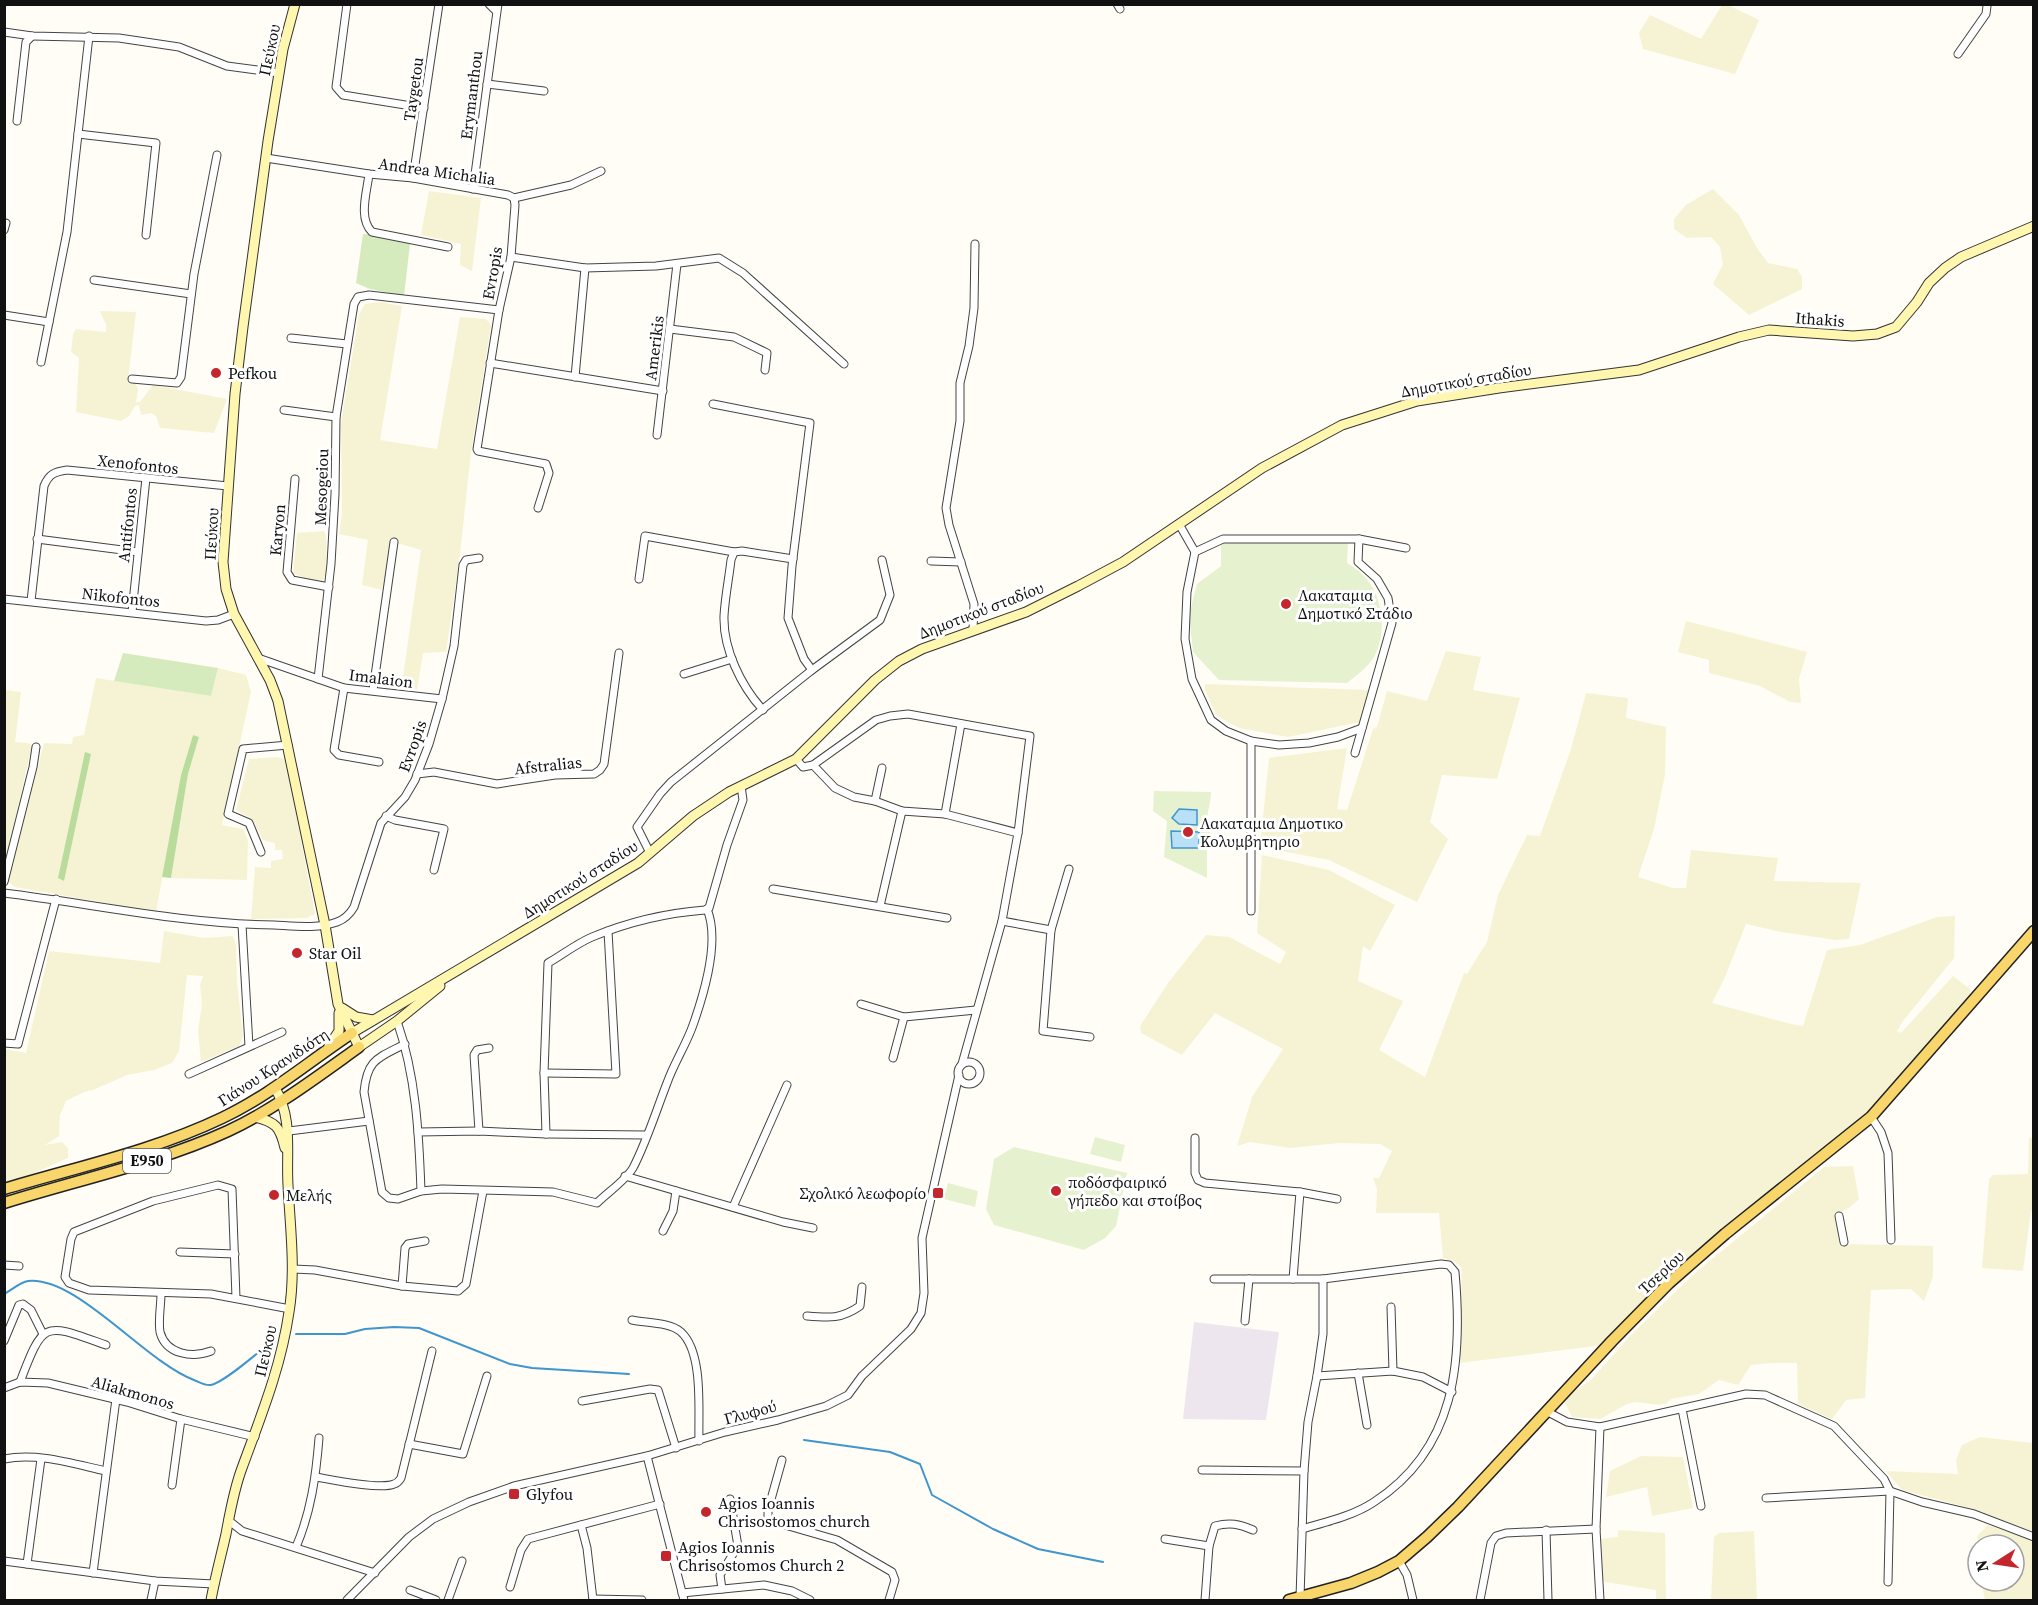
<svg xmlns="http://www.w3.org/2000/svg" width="2038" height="1605" viewBox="0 0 2038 1605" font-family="'Source Serif 4',serif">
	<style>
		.industrial { fill: #eee6ef }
		.farmland { fill: #f6f3d4 }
		.green { fill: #d5ebbd }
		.forest { fill: #b9dc9c }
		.pitch { fill: #e6f2cf }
		.water { fill: #b9e0f7; stroke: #3f96cf; stroke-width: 1.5 }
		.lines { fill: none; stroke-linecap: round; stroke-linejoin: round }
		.stream { stroke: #3f96cf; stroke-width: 2 }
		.street-casing { stroke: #444; stroke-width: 9 }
		.secondary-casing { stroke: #333; stroke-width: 11 }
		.primary-casing { stroke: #222; stroke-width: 13 }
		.street { stroke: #fff; stroke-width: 7 }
		.secondary { stroke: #fff6b0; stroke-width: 9 }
		.primary { stroke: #f9d66b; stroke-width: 10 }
		.poi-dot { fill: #c4262e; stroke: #fff; stroke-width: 2 }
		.labels { text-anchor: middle; stroke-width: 6; stroke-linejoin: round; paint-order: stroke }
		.shield { fill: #fff; stroke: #585858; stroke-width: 1.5 }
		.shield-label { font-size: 15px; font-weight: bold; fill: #111 }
		.street-label { font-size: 16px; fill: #111; stroke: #fff }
		.poi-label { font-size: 16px; fill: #111; stroke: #fff; text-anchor: start }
	</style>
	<rect width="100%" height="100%" fill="#fffdf5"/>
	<path class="industrial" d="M1194 1322 1279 1332 1266 1420 1183 1419Z"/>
	<g class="farmland">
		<path d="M1722 5H1728L1759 20 1735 74 1643 49 1639 33 1650 15 1701 39Z"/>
		<path d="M1713 189 1739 215 1757 248 1768 263 1797 269 1802 277V289L1749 315 1713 284 1723 264 1720 247 1711 237 1687 238 1674 229V219L1686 205Z"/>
		<path d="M429 191 481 198 472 271 460 265 461 244 421 235Z"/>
		<path d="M381 302 402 306 380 440 437 449 460 317 486 319 491 325 471 452 460 554 446 652 423 653 417 690 402 684 421 550 394 542 382 590 362 585 368 540 339 534 342 512 341 423 359 314 365 304Z"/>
		<path d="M100 311 136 312 128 380 135 383 138 389 136 402H140L153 385 227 399 214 433 160 428 156 416 151 413 141 415 139 405 135 406 129 416 121 421 76 412 79 358 71 352 73 334 76 329 106 332V325Z"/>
		<path d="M324 531 326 536 327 570 323 581 310 580 293 573 297 533Z"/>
		<path d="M1686 621 1807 652 1799 679 1801 703 1790 702 1760 686 1709 673V660L1678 652Z"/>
		<path d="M1446 651 1481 657 1473 690 1520 698 1497 779 1442 775 1430 822 1448 839 1417 902 1329 860 1260 847 1269 758 1347 748 1337 809 1347 810 1373 729 1377 727 1387 691 1427 701Z"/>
		<path d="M218 668 246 675 251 692 222 825 243 829 248 840 247 880 171 878 188 774 199 737 193 735 181 775 156 912 15 887 8 881 44 743 72 744 73 737 84 735 96 678 211 696Z"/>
		<path d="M1205 684 1368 690 1366 708 1360 722 1288 737 1239 728 1216 715 1205 690Z"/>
		<path d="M5 690 21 692 15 742 28 743 32 745 5 863Z"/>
		<path d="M1586 693 1628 698 1626 718 1666 727 1665 774 1654 829 1638 877 1673 888H1686L1691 850 1778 858 1774 881 1861 883 1849 939 1836 940 1781 932 1746 924 1725 977 1712 1003 1791 1024 1803 1026 1827 950 1860 945 1937 917 1955 916 1954 958 1903 1021 1897 1031 1901 1033 1953 976 1970 989V996L1885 1095 1856 1125 1774 1188 1667 1280 1603 1345 1459 1363 1462 1268 1454 1261 1443 1258 1439 1213H1376L1377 1189 1373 1178H1379L1392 1151 1380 1144 1339 1143 1290 1148 1250 1142 1237 1146 1252 1097 1283 1049 1215 1013 1182 1055 1141 1033 1140 1026 1168 983 1206 935 1229 937 1280 964 1286 952 1257 933 1262 855 1329 870 1395 905 1370 951 1363 946 1358 981 1403 1001 1379 1050 1425 1077 1464 973 1467 974 1487 942 1498 895 1527 835 1540 836 1571 749Z"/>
		<path d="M278 757 286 760 315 914 306 918 251 919 255 867 271 868V861L283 859 282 850H275V843L263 840 252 819 236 810 249 759Z"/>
		<path d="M164 931 204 938 233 936 236 944 237 981 243 1036 239 1046 201 1062 198 1031 202 1005 200 985 203 976 187 975 179 1051 172 1063 154 1070 127 1075 93 1090 84 1092 66 1101 60 1115 59 1136 45 1145 62 1142 68 1148V1158L30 1175 5 1182V1049L26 1053 49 951 160 963Z"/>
		<path d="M2029 1138H2033V1211H2031L2023 1271 1982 1268 1989 1179 1993 1175 2028 1174Z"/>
		<path d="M1853 1166 1859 1199 1849 1208 1835 1216 1840 1244 1933 1246V1277L1924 1301 1911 1289 1871 1290 1865 1398 1846 1400 1832 1419 1798 1404 1797 1363H1770L1751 1365 1738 1385 1719 1380 1699 1394 1671 1399 1667 1403 1659 1405 1636 1402 1627 1404 1600 1419 1572 1417 1565 1403 1570 1394 1591 1380 1631 1335 1695 1273 1824 1167Z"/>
		<path d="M1980 1437 2033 1443V1533L1977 1510 1902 1490 1886 1471 1958 1474 1956 1460 1962 1445Z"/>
		<path d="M1641 1456 1683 1457 1693 1508 1652 1516 1647 1487 1606 1497 1610 1471Z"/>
		<path d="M1988 1525 2033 1540V1600H1985L1981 1581H2014V1545H1978V1549L1977 1536Z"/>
		<path d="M1618 1530 1665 1533 1666 1600H1653H1656V1590L1605 1582 1601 1578V1539L1618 1537Z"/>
		<path d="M1754 1531 1757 1600H1711L1714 1537 1719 1533Z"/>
	</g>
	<g class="green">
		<path d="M363 234H377L410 244 404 296 370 289 356 283Z"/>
		<path d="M123 653 218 668 211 696 114 681Z"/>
	</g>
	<g class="forest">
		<path d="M193 735 199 737 188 774 171 878 162 877 181 775Z"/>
		<path d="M85 752 91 754 64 881 58 878Z"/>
	</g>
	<g class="pitch">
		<path d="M1348 542 1347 563C1352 566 1358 570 1362 574 1383 594 1388 631 1374 657 1367 668 1357 675 1347 683L1219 680 1193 652 1189 615 1197 584 1221 566V543Z"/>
		<path d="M1154 791 1211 792C1211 803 1207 811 1207 822 1208 830 1213 837 1213 846H1207V878L1164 857 1167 821 1153 811Z"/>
		<path d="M1095 1137 1125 1145 1121 1162 1090 1154Z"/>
		<path d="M1014 1147 1127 1173 1116 1226 1105 1238 1084 1250 994 1225 986 1209 994 1159Z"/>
		<path d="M948 1183 978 1191 975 1207 944 1199Z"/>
	</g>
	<g class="water">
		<path d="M1179 809 1197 810V825L1179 824 1172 818Z"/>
		<path d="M1171 831 1199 832V848H1172Z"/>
	</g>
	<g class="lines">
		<g class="stream">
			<path d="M4 1294C12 1290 20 1282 28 1281 77 1276 144 1361 194 1380 199 1382 205 1386 211 1385 225 1382 257 1353 270 1343"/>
			<path d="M296 1334H345L365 1329 394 1327 419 1328 510 1364 532 1368 629 1374"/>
			<path d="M804 1440 890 1452 920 1464 932 1495 993 1529 1038 1549 1103 1562"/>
		</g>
		<g class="street-casing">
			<g id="street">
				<path d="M347 4 336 87 343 95 424 108"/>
				<path d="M489 4 496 11"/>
				<path d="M1117 4 1120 9"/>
				<path d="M4 32 32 36 119 38 179 47 227 66 279 73"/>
				<path d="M1958 54 1986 14 1987 6 1986 4"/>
				<path d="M487 84 544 91"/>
				<path d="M17 121 26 42 32 36"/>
				<path d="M78 134 156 143 146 235"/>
				<path d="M266 158 369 174 413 178 508 195 514 198 571 185 601 171"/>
				<path d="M369 174C367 192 358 218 372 232L448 247"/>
				<path d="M413 178 439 4"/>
				<path d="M473 189 498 4"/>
				<path d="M514 198 515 205 511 257 499 310 477 449 478 451 546 464 549 473 538 508"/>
				<path d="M4 230 6 223"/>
				<path d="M511 257 585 268 656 266 719 258 743 273 844 364"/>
				<path d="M94 280 191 294"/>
				<path d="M4 315 49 322"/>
				<path d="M670 329 734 337 767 353 765 370"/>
				<path d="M291 338 347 344"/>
				<path d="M41 362 67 232 89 36"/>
				<path d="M490 363 663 391"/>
				<path d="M575 377 585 268"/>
				<path d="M132 379 177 383 181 377 194 274 217 155"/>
				<path d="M713 404 810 423 792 566 788 618 804 659 812 670"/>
				<path d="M284 410 336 417"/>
				<path d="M657 435 677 264"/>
				<path d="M295 479 287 572 292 580 329 587"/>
				<path d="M1179 524 1195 552 1187 592 1185 639 1192 679 1211 720 1226 731 1251 741 1279 745 1309 743 1338 737 1362 728"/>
				<path d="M37 539 138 552"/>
				<path d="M734 552 731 560C729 578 725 597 724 616 723 649 741 686 763 710"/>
				<path d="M1195 552 1223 539H1359L1406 548"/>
				<path d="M931 561 961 562"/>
				<path d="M639 579 645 536 734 552 742 551 793 559"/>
				<path d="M4 599 206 621 218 620 234 614"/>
				<path d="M31 601 44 486C49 474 54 472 67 470L228 486"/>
				<path d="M132 612 146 478"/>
				<path d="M973 630 974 604 949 525 946 508 960 421V383L969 346 974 308 975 244"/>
				<path d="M258 658 344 688 442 699"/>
				<path d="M684 674 732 659"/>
				<path d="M318 679 331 564 335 494 336 417 354 304 358 297 369 295 499 310"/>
				<path d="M344 688 334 750 339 755 379 762"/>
				<path d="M373 690 394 542"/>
				<path d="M1251 741V911"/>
				<path d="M1355 753 1392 623 1388 598 1377 579 1358 562 1359 539"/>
				<path d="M796 759 803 767 813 765 876 720 890 716 908 714 1030 736 1018 833 1002 921 962 1064"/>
				<path d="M813 765 835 788 854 797 875 801 902 811 945 814 1018 833"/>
				<path d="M417 774 434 772 497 784 555 775 594 774 600 770 604 764 619 653"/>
				<path d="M875 801 882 768"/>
				<path d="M945 814 961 724"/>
				<path d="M386 816 395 820 444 829 434 870"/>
				<path d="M261 852 249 823 228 814 243 749 288 745"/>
				<path d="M650 853 637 827 660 794 671 782 812 670 880 620 890 595 882 560"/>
				<path d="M1069 869 1051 930 1043 1031 1090 1037"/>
				<path d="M4 882 33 767 36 747"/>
				<path d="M773 889 947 918"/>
				<path d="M4 893C94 904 183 924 274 925 294 926 318 929 337 922 345 919 350 914 354 907L381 823 405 797 415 780 429 744 442 699 454 646 463 565 466 560 479 558"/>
				<path d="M880 906 902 811"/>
				<path d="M1002 921 1051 930"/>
				<path d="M242 925 249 1046"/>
				<path d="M861 1004 904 1017 976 1010"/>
				<path d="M397 1021C416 1076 419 1134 421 1191"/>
				<path d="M4 1043 18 1044 56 899"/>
				<path d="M405 1044C378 1058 367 1059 364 1092L382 1192 389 1198 398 1199 421 1191 442 1189 553 1192 597 1203C608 1192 625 1181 633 1168 647 1141 656 1111 667 1083 674 1063 686 1045 693 1025 704 994 720 940 707 909"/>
				<path d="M893 1058 904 1017"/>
				<circle cx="969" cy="1073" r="11"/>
				<path d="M544 1073 616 1074 608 931"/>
				<path d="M189 1074 282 1032"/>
				<path d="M1871 1117 1881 1132 1888 1153 1891 1240"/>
				<path d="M289 1131 369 1121"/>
				<path d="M479 1131 474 1055 477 1050 489 1048"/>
				<path d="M418 1132 479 1131 546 1134 544 1073 548 963C562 955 576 944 592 937 628 922 666 913 705 910L709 908 727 845 743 800 741 786"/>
				<path d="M546 1134 646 1135"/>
				<path d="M1195 1138V1173L1198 1180 1205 1183 1300 1192 1337 1199"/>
				<path d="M625 1176 783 1222 813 1228"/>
				<path d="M733 1207 787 1085"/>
				<path d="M1839 1216 1844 1242"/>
				<path d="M663 1231 673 1211 676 1191"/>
				<path d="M425 1241 408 1244 405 1248 402 1286 458 1291 466 1284 483 1191"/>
				<path d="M180 1252 235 1254"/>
				<path d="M4 1265 19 1266"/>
				<path d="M293 1269 315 1270 402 1286"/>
				<path d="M1214 1279H1323L1441 1264 1449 1265 1455 1272C1463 1361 1456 1449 1374 1502 1353 1516 1326 1522 1302 1529"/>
				<path d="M1293 1279 1300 1192"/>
				<path d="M161 1294C161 1305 158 1321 160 1332 166 1355 193 1358 211 1351"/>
				<path d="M236 1298 232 1189 218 1185 153 1201 74 1232 71 1239 65 1277 69 1283 89 1290 211 1294 290 1309"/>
				<path d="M1391 1307 1393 1371"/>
				<path d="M807 1316C830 1318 841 1319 860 1306L862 1287"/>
				<path d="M632 1320C646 1323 670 1322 681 1332 704 1353 698 1412 699 1441"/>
				<path d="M1245 1321 1249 1279"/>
				<path d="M4 1341 19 1305 23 1304 31 1310 43 1334"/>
				<path d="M1358 1373 1367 1425"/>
				<path d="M1317 1376 1393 1371 1423 1377 1452 1392"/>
				<path d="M20 1382C44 1319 44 1323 106 1345"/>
				<path d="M4 1388 20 1382 48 1383 127 1402 181 1419 255 1437"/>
				<path d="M582 1401 650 1389 658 1390 676 1448"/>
				<path d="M1682 1409 1701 1506"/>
				<path d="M1546 1411 1567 1422 1600 1427 1746 1394 1765 1395 1834 1426 1884 1479 1890 1491 1888 1582"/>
				<path d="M409 1444 463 1454 487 1376"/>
				<path d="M647 1456 684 1600"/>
				<path d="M4 1459C37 1452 74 1464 106 1471"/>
				<path d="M782 1460 768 1510V1518L771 1521 837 1540 892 1572 895 1580 889 1600"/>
				<path d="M1202 1470 1304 1471"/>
				<path d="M316 1477C333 1480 380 1490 394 1484 398 1483 399 1481 401 1478L432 1351"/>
				<path d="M172 1485 181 1419"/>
				<path d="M1766 1498 1890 1491 1922 1502 1974 1514 2034 1537"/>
				<path d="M228 1520 242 1531 375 1573"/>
				<path d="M581 1525 587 1548 593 1600"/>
				<path d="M1546 1530 1548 1600"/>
				<path d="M1165 1539 1209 1546"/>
				<path d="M296 1547C311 1512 316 1476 319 1438"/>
				<path d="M4 1561 155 1581 214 1584"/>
				<path d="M1399 1561 1407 1575 1413 1600"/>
				<path d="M27 1564 41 1459"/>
				<path d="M93 1573 116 1399"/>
				<path d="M510 1587 521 1550 528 1539 660 1504"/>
				<path d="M722 1589 720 1575 738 1546 730 1499"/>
				<path d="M410 1590 436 1600"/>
				<path d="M682 1593 764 1585 792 1591 810 1600"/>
				<path d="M1300 1598 1304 1471 1308 1422 1317 1376 1323 1334V1279"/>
				<path d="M593 1599 642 1600"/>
				<path d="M151 1600 155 1581"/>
				<path d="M347 1600 409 1537 433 1519 469 1502 514 1486 647 1456 725 1432 778 1420 826 1406 848 1395 862 1376 911 1329 921 1313 924 1293 922 1238 959 1075"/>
				<path d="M448 1600 462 1561"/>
				<path d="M1205 1600 1209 1546 1215 1526C1230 1522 1239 1524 1253 1530"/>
				<path d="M1480 1600 1491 1543 1496 1536 1506 1533 1596 1529"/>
				<path d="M1600 1600 1596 1529 1600 1427"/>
			</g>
		</g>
		<g class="secondary-casing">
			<g id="secondary">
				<path d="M295 4 283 49 268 141 243 327 235 394 223 562 226 589 234 614 270 680 278 701 325 925 338 1004 359 1047 397 1021 440 986"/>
				<path d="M342 1008 356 1017 373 1020"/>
				<path d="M352 1033 638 863 693 816 729 792 796 759 875 680 899 661 922 649 1026 612 1078 586 1123 562 1262 468 1342 425 1417 401 1499 388 1639 370 1739 337 1769 330 1853 336 1877 334 1896 327 1917 302 1929 283 1945 268 1961 257 2034 226"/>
				<path d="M329 1046 339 1031V1013"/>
				<path d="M255 1117C276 1122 280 1127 285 1148"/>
				<path d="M211 1600C215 1578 221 1556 226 1534 230 1512 234 1489 242 1468 261 1416 281 1367 289 1312 296 1270 290 1227 288 1185 286 1151 293 1118 275 1088"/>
			</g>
		</g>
		<g class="primary-casing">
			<g id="primary">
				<path d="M4 1189C77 1167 153 1151 222 1118 269 1096 308 1062 352 1033"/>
				<path d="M4 1203C77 1180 158 1163 228 1131 275 1109 317 1077 359 1047"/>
				<path d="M1289 1600 1351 1583 1378 1572 1399 1561 1427 1537 1458 1507 1612 1341 1669 1283 1725 1234 1871 1117 2034 931"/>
			</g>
		</g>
		<use href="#street" class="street"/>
		<use href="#secondary" class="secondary"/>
		<use href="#primary" class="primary"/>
	</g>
	<g class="poi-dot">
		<circle cx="216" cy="373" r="6"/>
		<circle cx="1286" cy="604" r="6"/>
		<circle cx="1188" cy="832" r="6"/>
		<circle cx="297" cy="953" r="6"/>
		<circle cx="1056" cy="1191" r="6"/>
		<rect x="932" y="1187" width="12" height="12" rx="3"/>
		<circle cx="274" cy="1195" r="6"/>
		<rect x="508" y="1488" width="12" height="12" rx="3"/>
		<circle cx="706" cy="1512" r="6"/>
		<rect x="660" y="1550" width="12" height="12" rx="3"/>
	</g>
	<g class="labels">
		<rect class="shield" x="123" y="1149" width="48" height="24" rx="4.5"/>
		<g class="shield-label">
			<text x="147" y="1166">E950</text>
		</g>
		<g class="street-label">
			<text transform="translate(269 50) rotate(-78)" y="6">Πεύκου</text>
			<text transform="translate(413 89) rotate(-82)" y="6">Taygetou</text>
			<text transform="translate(471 95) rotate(-83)" y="6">Erymanthou</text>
			<text transform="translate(437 171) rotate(8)" y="6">Andrea Michalia</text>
			<text transform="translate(492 273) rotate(-80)" y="6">Evropis</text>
			<text transform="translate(1820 319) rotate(4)" y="6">Ithakis</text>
			<text transform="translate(654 348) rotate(-83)" y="6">Amerikis</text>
			<text transform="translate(1466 380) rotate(-10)" y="6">Δημοτικού σταδίου</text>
			<text transform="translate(138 464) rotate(6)" y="6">Xenofontos</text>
			<text transform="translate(321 487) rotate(-88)" y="6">Mesogeiou</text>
			<text transform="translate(127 525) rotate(-84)" y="6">Antifontos</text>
			<text transform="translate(277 530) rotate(-85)" y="6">Karyon</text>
			<text transform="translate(211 534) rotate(-87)" y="6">Πεύκου</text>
			<text transform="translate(121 597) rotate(6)" y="6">Nikofontos</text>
			<text transform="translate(981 610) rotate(-21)" y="6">Δημοτικού σταδίου</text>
			<text transform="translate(381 678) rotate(7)" y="6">Imalaion</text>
			<text transform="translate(412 746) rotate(-70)" y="6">Evropis</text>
			<text transform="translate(548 765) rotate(-6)" y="6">Afstralias</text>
			<text transform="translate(580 879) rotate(-32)" y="6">Δημοτικού σταδίου</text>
			<text transform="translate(273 1067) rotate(-33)" y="6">Γιάνου Κρανιδιότη</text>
			<text transform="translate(1661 1272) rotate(-43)" y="6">Τσερίου</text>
			<text transform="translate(265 1351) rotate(-77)" y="6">Πεύκου</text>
			<text transform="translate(133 1392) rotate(16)" y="6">Aliakmonos</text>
			<text transform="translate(750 1412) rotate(-15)" y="6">Γλυφού</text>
		</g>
		<g class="poi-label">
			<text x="228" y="379">Pefkou</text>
			<text x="1298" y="601">Λακαταμια<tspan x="1298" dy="18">Δημοτικό Στάδιο</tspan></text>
			<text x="1200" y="829">Λακαταμια Δημοτικο<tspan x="1200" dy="18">Κολυμβητηριο</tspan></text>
			<text x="309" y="959">Star Oil</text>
			<text x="1068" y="1188">ποδόσφαιρικό<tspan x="1068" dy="18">γήπεδο και στοίβος</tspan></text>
			<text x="926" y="1199" text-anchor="end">Σχολικό λεωφορίο</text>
			<text x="286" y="1201">Μελής</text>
			<text x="526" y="1500">Glyfou</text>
			<text x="718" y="1509">Agios Ioannis<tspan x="718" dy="18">Chrisostomos church</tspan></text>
			<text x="678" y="1553">Agios Ioannis<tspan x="678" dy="18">Chrisostomos Church 2</tspan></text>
		</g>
	</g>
	<rect width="2038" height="1605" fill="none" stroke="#111111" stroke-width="12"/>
	<g transform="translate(1996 1563) rotate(258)"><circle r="28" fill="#ffffff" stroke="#a0a0a0" stroke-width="1.5"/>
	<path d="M0-4.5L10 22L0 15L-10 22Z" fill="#c4262e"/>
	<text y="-9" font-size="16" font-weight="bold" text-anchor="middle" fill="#111111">N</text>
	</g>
</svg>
